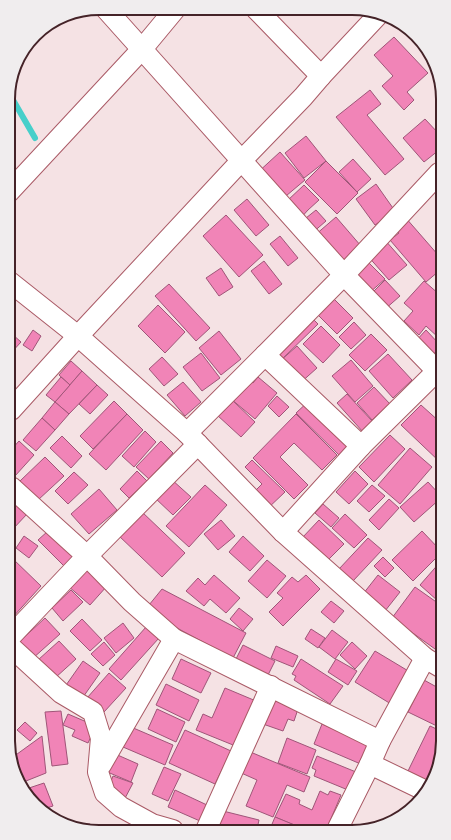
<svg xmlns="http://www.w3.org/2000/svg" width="451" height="840" viewBox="0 0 451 840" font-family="'Space Grotesk',sans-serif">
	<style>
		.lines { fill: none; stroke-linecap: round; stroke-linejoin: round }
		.stream { stroke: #47cfca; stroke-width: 6 }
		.building { fill: #f184b7; stroke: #9f5578 }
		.minor-casing { stroke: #aa5a66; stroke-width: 22 }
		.minor { stroke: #fff; stroke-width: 20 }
		.rim { fill: none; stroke: #452328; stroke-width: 2 }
	</style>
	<rect width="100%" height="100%" fill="#f5e2e4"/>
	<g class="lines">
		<path class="stream" d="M9 93 35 138"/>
	</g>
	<g class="building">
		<path d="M394 37 428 73 407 92 414 100 404 110 382 86 393 76 374 55Z"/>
		<path d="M370 90 381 104 367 115 404 159 385 175 336 117Z"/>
		<path d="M425 119 439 134V150L424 162 403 138Z"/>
		<path d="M306 136 326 161 304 178 285 153Z"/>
		<path d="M280 152 305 180 280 201 256 174Z"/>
		<path d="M353 159 371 179 357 192 339 172Z"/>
		<path d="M326 161 358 193 337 214 305 182Z"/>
		<path d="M376 184 395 211 375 225 356 199Z"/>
		<path d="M304 185 319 200 308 210 299 220 287 201Z"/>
		<path d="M247 199 269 225 256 236 234 210Z"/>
		<path d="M316 210 326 221 311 234 301 222Z"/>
		<path d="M226 215 263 255 239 277 203 236Z"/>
		<path d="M336 217 361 246 340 265 314 236Z"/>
		<path d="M405 217 439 256V271L426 282 390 240 399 233 394 227Z"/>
		<path d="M280 236 298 258 288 266 270 244Z"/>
		<path d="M384 239 407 265 389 280 366 254Z"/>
		<path d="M264 261 282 284 269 294 251 271Z"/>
		<path d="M367 261 385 279 368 294 349 277Z"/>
		<path d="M221 268 233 287 219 296 206 278Z"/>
		<path d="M385 280 400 296 384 310 370 295Z"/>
		<path d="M424 281 440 295V339L426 326 419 335 404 321 413 311 404 303Z"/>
		<path d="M169 284 210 328 196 341 155 296Z"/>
		<path d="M330 295 353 318 337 334 314 311Z"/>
		<path d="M158 305 185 332 165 353 138 326Z"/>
		<path d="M309 315 318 324 278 363 268 356Z"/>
		<path d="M354 322 366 335 351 349 339 337Z"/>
		<path d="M321 326 340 345 323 363 303 344Z"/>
		<path d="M33 330 41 336 32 351 23 345Z"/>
		<path d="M426 330 440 345V348L429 358 414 343Z"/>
		<path d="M219 331 241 359 221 375 199 348Z"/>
		<path d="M12 334 21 342 10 354V336Z"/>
		<path d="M371 334 387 350 365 371 349 355Z"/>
		<path d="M297 346 317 368 299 384 279 362Z"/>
		<path d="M201 353 220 378 202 391 183 367Z"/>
		<path d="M388 354 412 380 393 398 369 371Z"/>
		<path d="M162 357 178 374 164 386 149 369Z"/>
		<path d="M351 360 373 386 355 402 332 376Z"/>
		<path d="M71 361 82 371 70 385 59 375Z"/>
		<path d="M82 371 97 385 69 414 55 402Z"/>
		<path d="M61 377 70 385 55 402 46 395Z"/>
		<path d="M258 377 277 393 255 419 231 399 248 379 253 383Z"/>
		<path d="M183 382 201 402 185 416 167 395Z"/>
		<path d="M97 385 108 395 90 414 79 404Z"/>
		<path d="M374 387 390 404 372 420 357 403Z"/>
		<path d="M347 394 373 422 363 432 337 403Z"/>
		<path d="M277 396 289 407 279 417 268 406Z"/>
		<path d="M231 399 255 422 241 437 217 415Z"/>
		<path d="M310 400 351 443 339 455 296 413Z"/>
		<path d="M114 401 127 414 93 449 80 436Z"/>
		<path d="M55 402 69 414 55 430 42 418Z"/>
		<path d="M421 405 441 423V463L401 425Z"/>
		<path d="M127 414 143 430 106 470 89 454Z"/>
		<path d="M296 414 337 455 322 470 294 443 280 457 308 485 294 499 253 458Z"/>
		<path d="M42 418 55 430 36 451 23 440Z"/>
		<path d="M145 431 156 442 134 467 122 456Z"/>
		<path d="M390 435 405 449 374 482 359 467Z"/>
		<path d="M62 436 82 456 71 468 50 448Z"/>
		<path d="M19 441 34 455 15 476 11 472V450Z"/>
		<path d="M161 441 173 453 149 479 136 467Z"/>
		<path d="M410 448 432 467 400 504 378 485Z"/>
		<path d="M45 457 64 476 38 500 20 481Z"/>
		<path d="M252 460 285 492 266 510 251 495 262 484 245 467Z"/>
		<path d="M137 471 147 481 129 498 120 489Z"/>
		<path d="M355 471 368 484 349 504 336 492Z"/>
		<path d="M74 472 88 485 68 504 55 491Z"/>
		<path d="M171 479 191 497 173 515 154 497Z"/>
		<path d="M428 482 441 496V498L414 522 400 507Z"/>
		<path d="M205 485 227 505 189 547 166 526Z"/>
		<path d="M372 485 385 496 369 512 357 501Z"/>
		<path d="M99 489 117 510 89 534 71 514Z"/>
		<path d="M389 499 399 508 379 530 369 520Z"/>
		<path d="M18 501 28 513 12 530 11 529V508Z"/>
		<path d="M323 504 339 518 331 527 315 513Z"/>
		<path d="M141 511 185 553 162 577 118 535Z"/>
		<path d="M345 514 367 535 354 548 332 528Z"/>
		<path d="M221 520 235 536 218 550 204 534Z"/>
		<path d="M319 520 344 544 327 561 302 538Z"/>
		<path d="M48 531 76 557 65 567 38 540Z"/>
		<path d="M422 531 441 551V553L413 581 392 560Z"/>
		<path d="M24 536 38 546 29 558 16 548Z"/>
		<path d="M243 536 264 556 250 571 229 552Z"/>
		<path d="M368 538 382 550 353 581 339 569Z"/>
		<path d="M383 557 394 568 385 577 374 566Z"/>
		<path d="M12 558 41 586 12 618Z"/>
		<path d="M267 560 286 576 267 598 248 581Z"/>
		<path d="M441 561 442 597 438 601 420 585Z"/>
		<path d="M84 567 107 586 90 605 68 586Z"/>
		<path d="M214 575 240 598 226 613 210 599 204 606 186 591 198 578 205 585Z"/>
		<path d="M306 575 320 589 283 626 269 612 283 598 277 593 292 577 298 582Z"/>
		<path d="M378 575 400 592 385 611 363 594Z"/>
		<path d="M415 587 442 606V639L435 649 392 618Z"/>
		<path d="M162 589 246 633 233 658 177 628 149 605Z"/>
		<path d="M71 590 83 602 63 621 52 608Z"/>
		<path d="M331 601 344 611 334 623 321 612Z"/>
		<path d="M239 608 253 619 243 631 230 619Z"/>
		<path d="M45 618 60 634 32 659 18 643Z"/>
		<path d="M82 619 102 640 90 651 70 631Z"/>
		<path d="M123 623 134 638 116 653 104 638Z"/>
		<path d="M146 627 159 638 121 680 109 669Z"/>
		<path d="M311 629 325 638 318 648 305 639Z"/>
		<path d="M332 630 348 642 335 659 319 647Z"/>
		<path d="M59 641 76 659 55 678 38 660Z"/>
		<path d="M104 642 115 655 103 666 91 654Z"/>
		<path d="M352 642 367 656 355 669 340 655Z"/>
		<path d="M243 645 275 661 268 675 236 659Z"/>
		<path d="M276 646 298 656 293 667 271 658Z"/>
		<path d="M375 651 410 672 391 704 355 682Z"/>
		<path d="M181 659 211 673 201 693 172 679Z"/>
		<path d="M301 659 343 686 330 704 294 680 296 676 292 674Z"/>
		<path d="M336 659 357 671 348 685 328 672Z"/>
		<path d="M83 661 100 673 81 700 64 688Z"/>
		<path d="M109 673 126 688 104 712 87 698Z"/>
		<path d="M424 680 442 690 443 729 408 712Z"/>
		<path d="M166 684 199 700 189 721 156 705Z"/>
		<path d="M225 688 256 701 238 747 196 730 203 714 212 718Z"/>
		<path d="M269 698 298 709 294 721 288 719 283 731 260 723Z"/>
		<path d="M157 709 185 722 176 742 148 729Z"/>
		<path d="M61 711 68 764 52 766 45 712Z"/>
		<path d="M68 714 96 726 88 743 72 736 75 730 63 725Z"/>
		<path d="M25 722 37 733 30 741 17 730Z"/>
		<path d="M322 724 372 746 363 765 314 744Z"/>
		<path d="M430 726 443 732 441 737 443 738V747L430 782 408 771Z"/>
		<path d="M131 727 173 745 165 765 123 747Z"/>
		<path d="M185 730 231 751 215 784 169 763Z"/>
		<path d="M42 736 46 773 21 783 13 770V757Z"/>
		<path d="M287 738 316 750 307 774 278 763Z"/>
		<path d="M248 751 310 777 304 792 287 785 273 817 246 806 257 780 239 772Z"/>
		<path d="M113 753 138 764 131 782 105 771Z"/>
		<path d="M317 756 356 772 348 790 314 776 316 770 312 768Z"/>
		<path d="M164 767 181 774 168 801 152 794Z"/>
		<path d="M113 776 133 783 123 802 107 791Z"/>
		<path d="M44 783 53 806 40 810 26 789Z"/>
		<path d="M175 790 207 805 200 821 168 807Z"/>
		<path d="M320 791 328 795 330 791 341 795 327 828H301L275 817 286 794 300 800 299 804 312 810Z"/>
		<path d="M223 811 259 820 257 829H219Z"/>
		<path d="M275 817 302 828 270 829Z"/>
		<path d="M378 822 385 824 381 827H376Z"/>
		<path d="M72 824H90V831H87Z"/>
	</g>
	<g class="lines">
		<g class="minor-casing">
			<g id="minor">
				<path d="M105 8 344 275 437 371"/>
				<path d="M256 9 321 76"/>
				<path d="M9 192 142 49 176 8"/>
				<path d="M10 282 78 336 187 433 283 532 425 658 442 668"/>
				<path d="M265 355 361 446"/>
				<path d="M11 410 78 336 241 161 303 97 321 76 379 14"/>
				<path d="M187 433 265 355 344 275 439 173"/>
				<path d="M11 487 87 556 132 602 174 639 380 741"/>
				<path d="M283 532 361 446 440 368"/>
				<path d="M12 635 87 556 198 444"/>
				<path d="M12 648 61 693 93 712 101 738 98 772 105 793 121 807 152 824 173 830"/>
				<path d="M370 764 426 791"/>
				<path d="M101 765 174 639"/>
				<path d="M338 828 370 764 380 741 425 658"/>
				<path d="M206 830 271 686"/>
			</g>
		</g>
		<use href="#minor" class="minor"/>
	</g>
	<path d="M0 0H451V840H0ZM99 15H352A84 84 0 0 1 436 99V741A84 84 0 0 1 352 825H99A84 84 0 0 1 15 741V99A84 84 0 0 1 99 15Z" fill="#f0edee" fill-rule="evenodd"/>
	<path class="rim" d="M99 15H352A84 84 0 0 1 436 99V741A84 84 0 0 1 352 825H99A84 84 0 0 1 15 741V99A84 84 0 0 1 99 15Z"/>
</svg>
